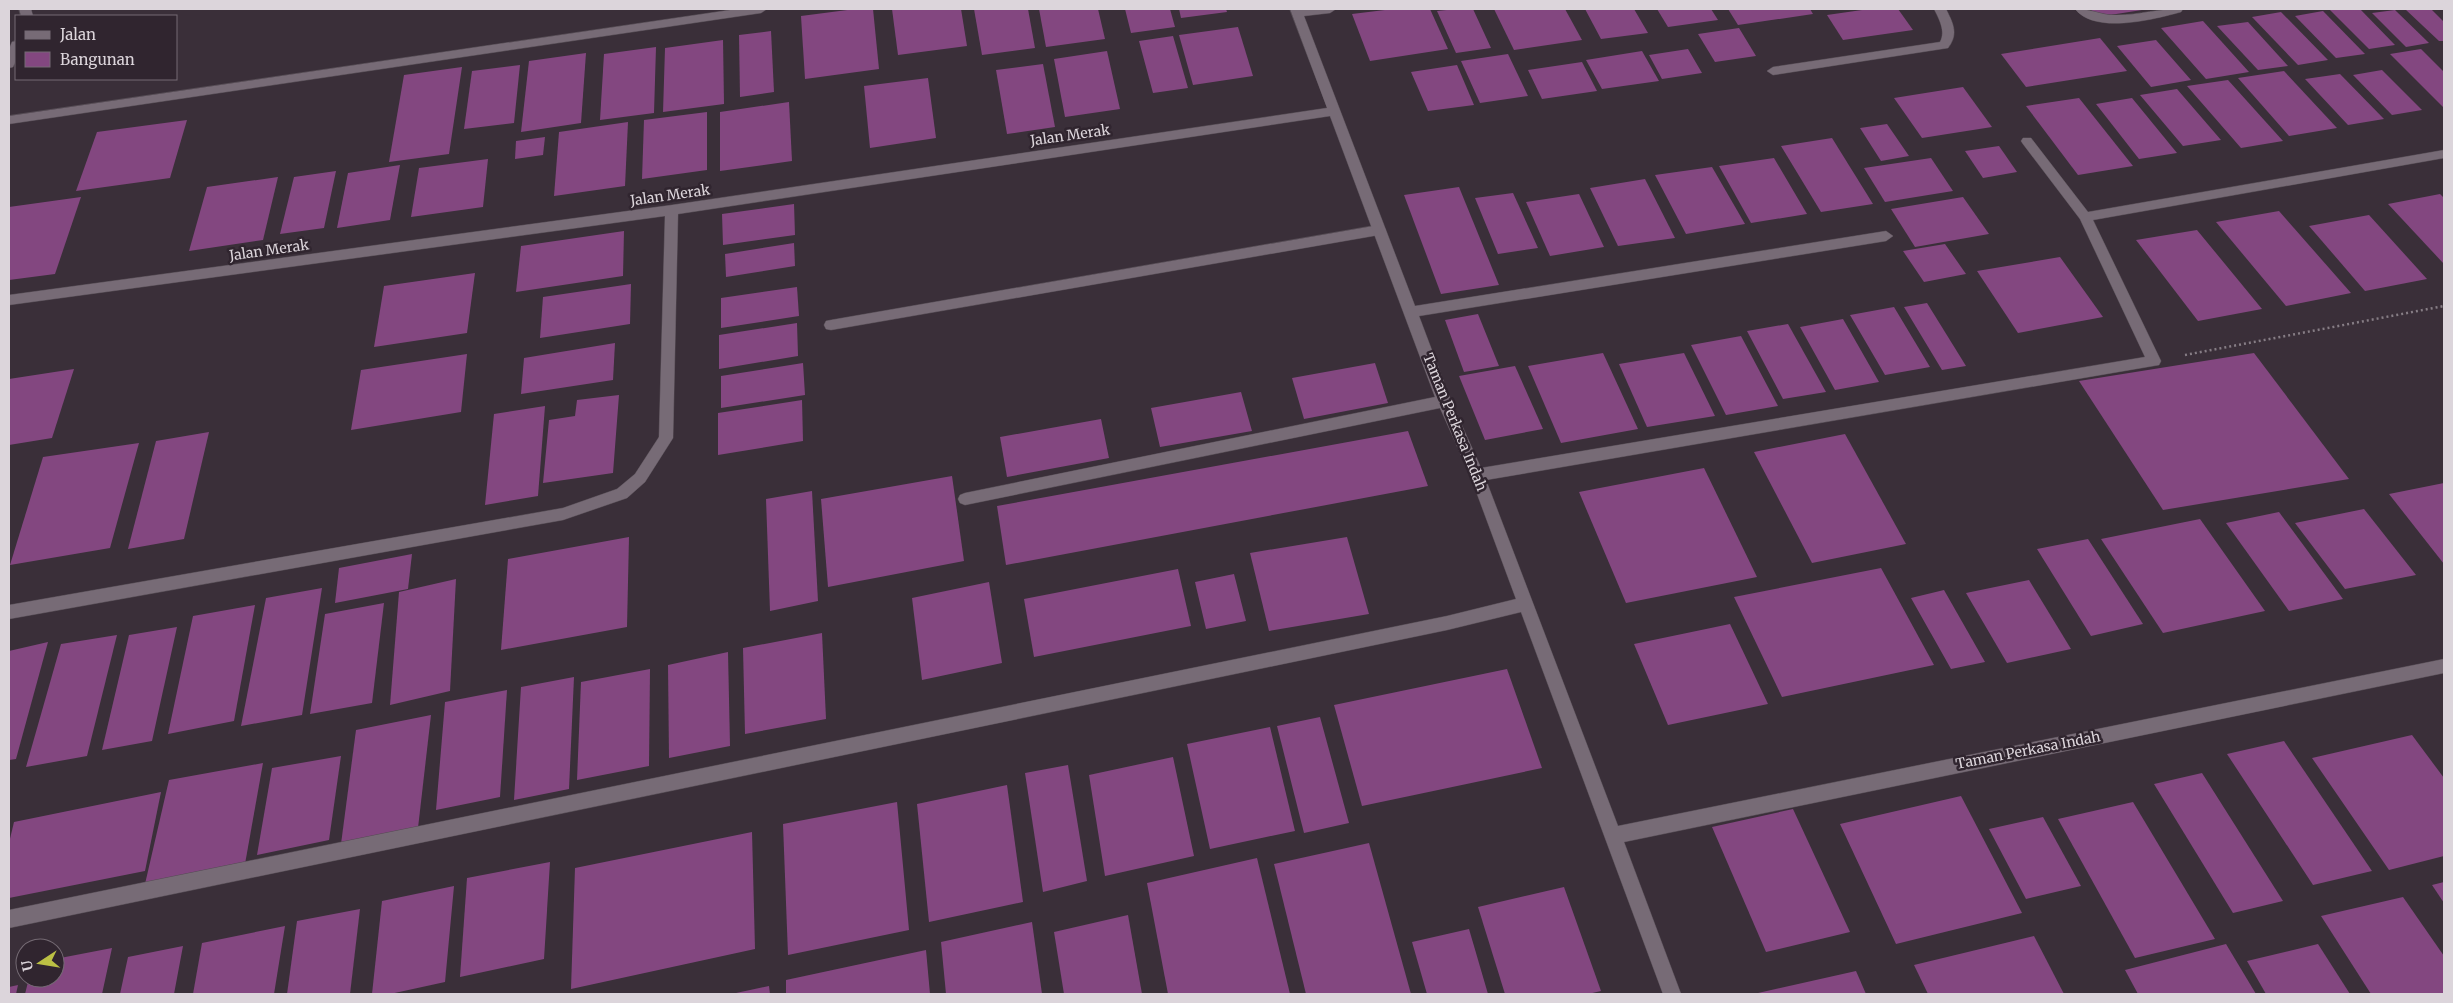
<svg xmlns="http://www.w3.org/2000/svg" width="2453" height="1003" viewBox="0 0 2453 1003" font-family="Merriweather,serif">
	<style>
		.building { fill: #834780 }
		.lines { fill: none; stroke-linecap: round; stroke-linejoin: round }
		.lane-casing { stroke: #554c54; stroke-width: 1 }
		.street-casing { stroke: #554c54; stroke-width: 1 }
		.path { stroke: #867d85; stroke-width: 2.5; stroke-dasharray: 2 3; stroke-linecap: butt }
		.lane { fill: #776b76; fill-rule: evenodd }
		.street { fill: #776b76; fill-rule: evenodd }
		.labels { text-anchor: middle; stroke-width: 5; stroke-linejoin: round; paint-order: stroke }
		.street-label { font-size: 14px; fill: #dcd5db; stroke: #30252f }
	</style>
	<rect width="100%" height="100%" fill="#3a2f39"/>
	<g class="building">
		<path d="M855 9H873L879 69 805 79 801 16Z"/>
		<path d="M892 9H961L967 46 898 55Z"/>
		<path d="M974 9H1028L1035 48 982 55Z"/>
		<path d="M1039 9H1098L1105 39 1046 47Z"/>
		<path d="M1125 9H1170L1175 27 1131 33Z"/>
		<path d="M1179 9H1226L1227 12 1181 18Z"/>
		<path d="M1393 9H1430L1448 49 1370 61 1352 14Z"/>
		<path d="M1456 9H1473L1491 48 1456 53 1437 11Z"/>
		<path d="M1494 9H1565L1582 40 1514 50Z"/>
		<path d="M1585 9H1634L1648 33 1601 39Z"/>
		<path d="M1657 9H1711L1718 20 1668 27Z"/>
		<path d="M1728 9H1810L1813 14 1738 25Z"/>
		<path d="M1869 9H1898L1913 30 1843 40 1827 15Z"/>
		<path d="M2090 9H2142V10L2097 17Z"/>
		<path d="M2329 9H2360L2395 45 2369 49Z"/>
		<path d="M2405 9H2431L2444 22V41H2439Z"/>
		<path d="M2395 10 2429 43 2406 47 2372 13Z"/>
		<path d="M2323 11 2365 54 2336 58 2295 16Z"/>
		<path d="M2281 12 2328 60 2298 65 2252 17Z"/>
		<path d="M2203 21 2249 72 2206 79 2161 28Z"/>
		<path d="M2248 22 2288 66 2258 70 2217 26Z"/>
		<path d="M1238 27 1253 76 1193 85 1179 35Z"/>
		<path d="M1739 28 1756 56 1715 62 1698 34Z"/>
		<path d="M771 31 774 92 740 97 739 35Z"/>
		<path d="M1173 36 1188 88 1153 93 1139 41Z"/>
		<path d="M2100 38 2127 71 2026 87 2001 54Z"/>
		<path d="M723 40 724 104 663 112 665 48Z"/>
		<path d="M2156 40 2191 80 2151 87 2117 46Z"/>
		<path d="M656 47 654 113 600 120 604 54Z"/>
		<path d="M1688 49 1702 73 1662 79 1649 55Z"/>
		<path d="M2421 49 2444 72V108L2390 54Z"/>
		<path d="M1107 51 1120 109 1065 117 1054 59Z"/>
		<path d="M1642 51 1659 81 1602 89 1586 60Z"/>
		<path d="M586 53 581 123 521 132 529 61Z"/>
		<path d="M1508 54 1528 96 1480 103 1461 61Z"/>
		<path d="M1582 62 1597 91 1542 99 1528 70Z"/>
		<path d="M1043 64 1055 127 1007 134 996 70Z"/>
		<path d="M520 65 514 123 464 129 472 71Z"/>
		<path d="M1457 65 1474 105 1428 111 1411 72Z"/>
		<path d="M462 67 449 154 389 162 404 75Z"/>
		<path d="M2382 70 2422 110 2392 115 2353 75Z"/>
		<path d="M2284 71 2337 128 2289 136 2238 78Z"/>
		<path d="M2340 74 2384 119 2348 125 2305 79Z"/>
		<path d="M928 78 936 138 870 148 864 86Z"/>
		<path d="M2228 80 2283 141 2241 148 2187 86Z"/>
		<path d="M1963 87 1992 127 1922 138 1894 98Z"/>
		<path d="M2177 89 2221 140 2183 146 2140 95Z"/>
		<path d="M2079 98 2133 166 2078 175 2026 106Z"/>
		<path d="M2132 98 2177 153 2139 159 2096 104Z"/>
		<path d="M789 102 792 161 720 171V112Z"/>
		<path d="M707 112V170L642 179 644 120Z"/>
		<path d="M187 120 170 178 76 191 97 132Z"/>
		<path d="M628 122 625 186 554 196 559 132Z"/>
		<path d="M1887 124 1909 156 1881 161 1860 128Z"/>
		<path d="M545 137 543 155 515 159 516 141Z"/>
		<path d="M1832 138 1873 204 1821 212 1781 146Z"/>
		<path d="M1999 146 2017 172 1983 178 1965 151Z"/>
		<path d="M1774 158 1807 214 1751 223 1719 166Z"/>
		<path d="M1931 158 1953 191 1885 202 1864 168Z"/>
		<path d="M488 159 483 207 411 217 419 168Z"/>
		<path d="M400 165 390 220 337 228 348 173Z"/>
		<path d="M1712 167 1745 224 1686 234 1655 175Z"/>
		<path d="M336 171 324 228 280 234 294 177Z"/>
		<path d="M278 177 263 240 189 251 207 187Z"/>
		<path d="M1645 179 1675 238 1618 246 1590 188Z"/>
		<path d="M1459 187 1499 285 1441 294 1404 195Z"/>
		<path d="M1513 193 1538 248 1498 254 1475 198Z"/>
		<path d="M1579 194 1604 247 1550 256 1526 202Z"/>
		<path d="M2440 194 2444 198V264L2388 204Z"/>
		<path d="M81 197 55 274 9 280V207Z"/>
		<path d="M1963 197 1989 234 1915 247 1891 209Z"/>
		<path d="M794 204 795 235 723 245 722 214Z"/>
		<path d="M2279 211 2351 293 2286 306 2216 222Z"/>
		<path d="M2369 215 2427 279 2365 291 2309 226Z"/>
		<path d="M2197 230 2262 309 2198 321 2136 240Z"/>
		<path d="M624 231 623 276 516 292 521 246Z"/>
		<path d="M794 243 795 266 726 277 725 254Z"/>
		<path d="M1945 244 1966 274 1924 282 1903 251Z"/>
		<path d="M2060 257 2103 317 2018 333 1977 271Z"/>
		<path d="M475 273 467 333 374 347 384 286Z"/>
		<path d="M631 284 630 324 540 338 543 297Z"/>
		<path d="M797 287 799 316 721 328V298Z"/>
		<path d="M1927 303 1966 366 1942 370 1904 307Z"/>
		<path d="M1894 307 1930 367 1885 375 1850 315Z"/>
		<path d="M1478 314 1499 366 1464 372 1445 320Z"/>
		<path d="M1843 319 1879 382 1835 390 1800 327Z"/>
		<path d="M797 323 798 356 719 369V335Z"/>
		<path d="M1788 324 1826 392 1783 399 1747 331Z"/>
		<path d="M1741 336 1778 406 1726 415 1691 345Z"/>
		<path d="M615 343 613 380 521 394 524 358Z"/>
		<path d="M1603 353 1638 429 1561 443 1528 366Z"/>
		<path d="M1684 353 1715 416 1647 427 1619 364Z"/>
		<path d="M2254 353 2349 479 2163 510 2079 381Z"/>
		<path d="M467 354 461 412 351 430 361 370Z"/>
		<path d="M803 363 805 395 721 408V376Z"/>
		<path d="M1375 363 1388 403 1304 419 1292 378Z"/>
		<path d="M1515 366 1543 429 1485 440 1459 376Z"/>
		<path d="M74 369 52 438 9 445V379Z"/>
		<path d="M1241 392 1252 431 1160 447 1151 408Z"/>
		<path d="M619 395 613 473 543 483 549 420 575 416 577 400Z"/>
		<path d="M802 400 803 441 718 455V413Z"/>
		<path d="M545 406 538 496 485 505 494 414Z"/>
		<path d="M1101 419 1109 458 1007 477 1000 437Z"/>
		<path d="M1408 431 1428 486 1006 565 997 506Z"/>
		<path d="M209 432 184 539 128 549 156 441Z"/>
		<path d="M1845 434 1906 544 1812 563 1754 452Z"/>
		<path d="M139 443 110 548 10 565 43 457Z"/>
		<path d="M1704 468 1757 577 1626 603 1579 492Z"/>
		<path d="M952 476 964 561 828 587 821 499Z"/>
		<path d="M2444 483V564L2389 494Z"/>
		<path d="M812 491 818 601 770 611 766 499Z"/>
		<path d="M2364 509 2416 575 2345 589 2295 523Z"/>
		<path d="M2279 512 2343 599 2289 611 2226 523Z"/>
		<path d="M2200 519 2265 611 2163 633 2101 539Z"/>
		<path d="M629 537 627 627 501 650 508 559Z"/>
		<path d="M1347 537 1369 614 1269 631 1250 553Z"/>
		<path d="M2088 539 2143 624 2091 636 2037 549Z"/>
		<path d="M412 554 408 589 335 603 339 568Z"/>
		<path d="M1881 568 1934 665 1782 697 1734 597Z"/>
		<path d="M1178 569 1191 626 1034 657 1024 599Z"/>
		<path d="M1234 574 1246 621 1206 629 1195 582Z"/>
		<path d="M456 579 450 691 390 705 399 592Z"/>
		<path d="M2029 580 2071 649 2007 663 1966 593Z"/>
		<path d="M989 582 1002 663 922 680 912 598Z"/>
		<path d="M322 588 302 715 241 726 266 598Z"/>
		<path d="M1944 590 1985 662 1951 669 1911 598Z"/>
		<path d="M384 603 372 703 310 714 325 614Z"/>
		<path d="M255 605 234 721 168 734 193 616Z"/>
		<path d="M1730 624 1768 704 1668 725 1634 644Z"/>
		<path d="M177 627 152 741 102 750 129 635Z"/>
		<path d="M822 633 826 719 745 734 743 648Z"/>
		<path d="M117 635 87 756 26 767 61 644Z"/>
		<path d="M48 642 16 759 9 760V651Z"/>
		<path d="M728 652 730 746 669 758 668 665Z"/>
		<path d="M650 669 649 766 577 780 581 682Z"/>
		<path d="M1507 669 1542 768 1362 806 1334 705Z"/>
		<path d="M574 677 569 789 514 800 521 687Z"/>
		<path d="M507 690 500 797 436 810 445 702Z"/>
		<path d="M431 715 418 828 341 844 356 730Z"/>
		<path d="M1320 717 1349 823 1304 833 1277 726Z"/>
		<path d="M1270 727 1295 831 1210 849 1187 744Z"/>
		<path d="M2412 735 2444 778V856L2389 870 2312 758Z"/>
		<path d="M2284 741 2372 871 2313 885 2227 754Z"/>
		<path d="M341 756 329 840 257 855 272 768Z"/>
		<path d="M1173 757 1194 856 1105 876 1089 775Z"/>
		<path d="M263 763 245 864 145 884 169 780Z"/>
		<path d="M1068 765 1087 881 1043 892 1025 773Z"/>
		<path d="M2202 773 2283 901 2233 913 2154 784Z"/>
		<path d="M1007 785 1023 902 929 922 917 804Z"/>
		<path d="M161 792 145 871 9 898V843L14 822Z"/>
		<path d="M1961 796 2022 913 1896 944 1840 824Z"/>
		<path d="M897 802 909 930 788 955 783 824Z"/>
		<path d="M2133 802 2215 939 2135 958 2058 819Z"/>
		<path d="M1793 809 1850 932 1766 952 1712 827Z"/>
		<path d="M2043 817 2081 886 2026 899 1989 829Z"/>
		<path d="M752 832 755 949 571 989 575 868Z"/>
		<path d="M1369 843 1411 994H1306L1274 864Z"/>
		<path d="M1257 858 1290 994H1168L1147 883Z"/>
		<path d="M550 862 544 959 460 977 467 878Z"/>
		<path d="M2444 882V903L2432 885Z"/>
		<path d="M454 886 445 982 390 994H372L382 901Z"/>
		<path d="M1564 887 1601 991 1588 994H1505L1478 907Z"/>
		<path d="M2403 897 2444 956V994H2371L2321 916Z"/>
		<path d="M360 909 350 994H287L297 921Z"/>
		<path d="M1128 915 1142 994H1064L1054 932Z"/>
		<path d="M1032 922 1042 994H946L941 942Z"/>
		<path d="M285 926 274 994H193L202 943Z"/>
		<path d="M1469 929 1488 994H1427L1412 942Z"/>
		<path d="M2034 936 2064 994H1928L1914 965Z"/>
		<path d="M2226 944 2256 994H2138L2125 970Z"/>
		<path d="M2318 944 2350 994H2266L2247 961Z"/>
		<path d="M183 946 174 994H120L128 957Z"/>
		<path d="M112 948 102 994H25L29 978H55V959Z"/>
		<path d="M926 950 930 994H786V980Z"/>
		<path d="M1856 971 1866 994H1758V993Z"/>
		<path d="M18 985 16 994H9V987Z"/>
		<path d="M769 986 770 994H736V993Z"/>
	</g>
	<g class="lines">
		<g class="lane-casing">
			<path id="lane" d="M1379 225 1386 230 1379 235 831 330 826 329 824 325 826 321 831 320Z"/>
		</g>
		<g class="street-casing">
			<g id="street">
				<path d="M19 9H31L33 16H21Z"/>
				<path d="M737 9H767L761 13 9 124V116Z"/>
				<path d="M1290 9H1336L1330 13 1304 16 1415 306 1886 231 1893 236 1886 241 1419 316 1451 401 1481 468 2145 357 2080 219 2023 144 2021 141 2023 138H2031L2088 212 2444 150V158L2093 220 2161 361 2159 365 1486 480 1618 826 2444 659V673L1624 842 1681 994H1663L1521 612 1447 630 9 928V910L1447 616 1516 599 1470 475 1440 408 965 505 960 503 958 499 960 495 965 493 1435 397 1330 116 678 214 673 438 645 482 627 498 563 520 9 619V605L563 508 617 489 635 474 659 437 665 216 9 305V295L672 205 1327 108Z"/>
				<path d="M1934 9H1946C1953 23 1959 34 1948 48L1773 75 1767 71 1773 67 1940 42C1946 31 1939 19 1934 9Z"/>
				<path d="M2075 9C2090 8 2102 16 2117 15 2139 15 2160 8 2183 9L2181 12C2155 19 2095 35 2075 9Z"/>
				<path d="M16 41V60L13 67 9 68V49L12 42Z"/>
			</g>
		</g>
		<path class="path" d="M2185 355 2444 306"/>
		<use href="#lane" class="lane"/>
		<use href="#street" class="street"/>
	</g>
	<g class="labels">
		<g class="street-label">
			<text transform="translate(1070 135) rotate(-8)" y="5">Jalan Merak</text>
			<text transform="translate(670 195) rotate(-8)" y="5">Jalan Merak</text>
			<text transform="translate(269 250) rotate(-8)" y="5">Jalan Merak</text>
			<text transform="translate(1455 422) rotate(68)" y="5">Taman Perkasa Indah</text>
			<text transform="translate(2028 750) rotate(-11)" y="5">Taman Perkasa Indah</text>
		</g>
	</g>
	<rect width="2453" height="1003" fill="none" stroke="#dcd5db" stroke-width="20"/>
	<rect x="15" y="15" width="162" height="65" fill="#30252f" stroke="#756b74"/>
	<rect x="25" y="31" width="25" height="8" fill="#776b76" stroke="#756b74"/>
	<text x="60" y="40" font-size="15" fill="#dcd5db">Jalan</text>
	<rect x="25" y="52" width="25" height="15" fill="#834780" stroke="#756b74"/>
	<text x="60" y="65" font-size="15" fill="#dcd5db">Bangunan</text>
	<g transform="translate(40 963) rotate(258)"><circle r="24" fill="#30252f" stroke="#756b74"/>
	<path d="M0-4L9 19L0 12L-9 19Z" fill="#bbc044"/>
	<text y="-8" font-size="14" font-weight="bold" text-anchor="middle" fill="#dcd5db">U</text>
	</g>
</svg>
